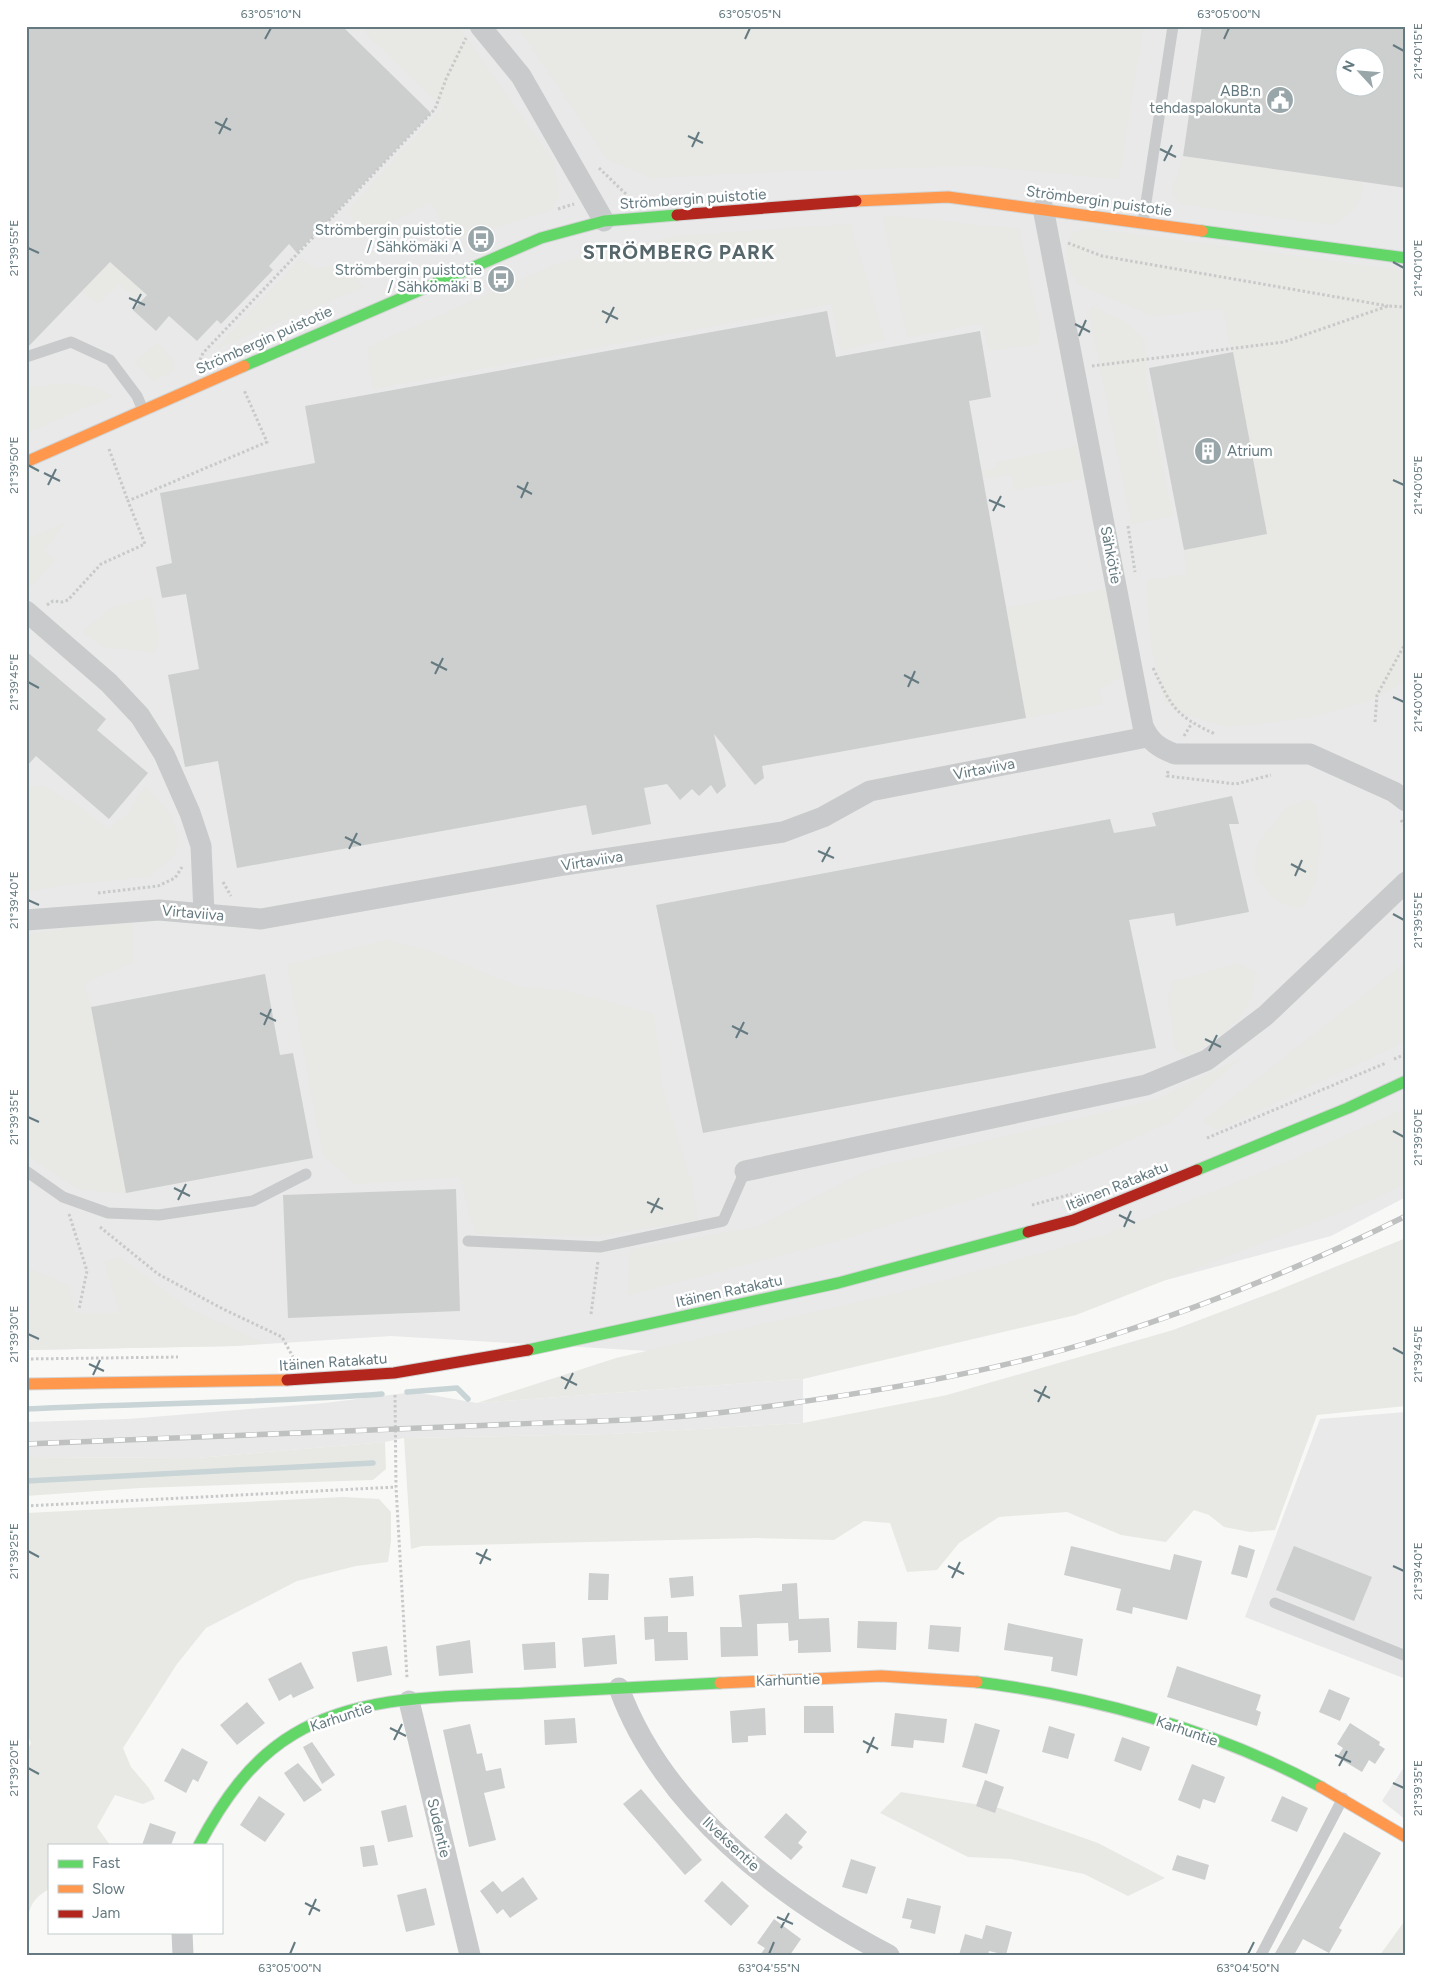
<svg xmlns="http://www.w3.org/2000/svg" width="1432" height="1981" viewBox="0 0 1432 1981" font-family="Figtree,sans-serif">
	<style>
		.built { fill: #e8e9e8; fill-rule: evenodd }
		.green { fill: #e8e9e4 }
		.lines { fill: none; stroke-linecap: round; stroke-linejoin: round }
		.stream { stroke: #c8d4d5; stroke-width: 5.5 }
		.building { fill: #cdcfcf; fill-rule: evenodd }
		.fast-casing { stroke: #d2d4d4; stroke-width: 13 }
		.slow-casing { stroke: #d2d4d4; stroke-width: 13 }
		.jam-casing { stroke: #d2d4d4; stroke-width: 13 }
		.path { stroke: #c8c9c9; stroke-width: 3; stroke-dasharray: 2.5 2.5; stroke-linecap: butt }
		.lane { stroke: #c8cacb; stroke-width: 11 }
		.street { stroke: #c8cacb; stroke-width: 21 }
		.fast { stroke: #63d668; stroke-width: 11 }
		.slow { stroke: #ff974d; stroke-width: 11 }
		.jam { stroke: #b3261e; stroke-width: 11 }
		.rail-casing { stroke: #bfc1c1; stroke-width: 5.5 }
		.rail { stroke: #fff; stroke-width: 4; stroke-dasharray: 11; stroke-linecap: butt }
		.ticks { fill: none; stroke: #647a80; stroke-width: 2 }
		.labels { text-anchor: middle; stroke-width: 5; stroke-linejoin: round; paint-order: stroke }
		.poi-label { font-size: 15px; fill: #647a80; stroke: #fff; text-anchor: end }
		.street-label { font-size: 15px; fill: #647a80; stroke: #fff }
		.district-label { font-size: 20px; font-weight: bold; letter-spacing: 1px; fill: #56676c; stroke: #fff }
		.neatline { fill: none; stroke: #647a80; stroke-width: 2 }
		.ticks-label { font-size: 12px; text-anchor: middle; fill: #647a80 }
	</style>
	<rect width="100%" height="100%" fill="#f8f8f7"/>
	<g class="built">
		<path d="M26 26H1406V1197L1331 1236 855 1363 391 1336 236 1346 26 1350ZM1344 58H1374V88H1344Z"/>
		<path d="M803 1379V1423L609 1434 404 1438 385 1442 196 1458 26 1457V1422L128 1419 325 1403 414 1392 477 1403Z"/>
		<path d="M1406 1412V1679L1245 1617 1320 1419Z"/>
		<path d="M1406 1764V1820L1382 1801Z"/>
	</g>
	<g class="green">
		<path d="M365 26H458L555 164 559 196 550 211 453 239 430 202 359 240 349 209 443 107 367 35Z"/>
		<path d="M517 26H1143L1119 179 978 166 786 171 651 178 607 159Z"/>
		<path d="M1183 156 1363 182C1363 203 1349 215 1333 225L1179 204 1172 191Z"/>
		<path d="M883 215 1019 229 1040 329 1038 344 990 350 982 323 907 338Z"/>
		<path d="M850 224 885 340 841 350 831 304 372 389 368 347 556 264 677 236Z"/>
		<path d="M1088 228 1406 271V682L1369 701 1308 718 1228 727 1183 714 1165 702 1151 645 1147 580 1187 574 1184 550 1267 534 1223 309 1153 316 1080 285 1070 272 1067 245 1074 232Z"/>
		<path d="M301 258 313 269 346 264 363 287 217 348Z"/>
		<path d="M110 262 144 293 136 298 119 284 98 303 82 291Z"/>
		<path d="M1092 306 1125 322 1144 340 1146 379 1172 516 1132 524 1089 313Z"/>
		<path d="M158 343 173 361 174 371 153 381 135 362Z"/>
		<path d="M67 383 99 389 112 396 26 433V388Z"/>
		<path d="M1076 446 1083 479 1015 490 1012 474 983 479 981 471 996 469 995 463 998 462Z"/>
		<path d="M63 524 44 551 55 560 26 591V531L30 538Z"/>
		<path d="M1107 589 1122 676 1099 690 1102 704 1026 718 1006 608Z"/>
		<path d="M150 597 159 638 154 652 103 647 82 631 114 607Z"/>
		<path d="M41 785 83 809 107 830 127 815 145 787 170 814 179 840 174 856 148 877 70 884 26 892V788Z"/>
		<path d="M1308 799 1316 806 1321 839 1316 881 1304 907C1274 906 1272 896 1255 874L1257 845 1285 809Z"/>
		<path d="M132 923 133 962 84 983 91 1007 126 1193 80 1190 26 1154V935L86 926Z"/>
		<path d="M387 940 433 952 519 987 567 991 654 1014 662 1087 691 1181 698 1220 596 1236 475 1234 460 1177 355 1184 323 1155 287 965Z"/>
		<path d="M1406 962V1041L1217 1130 1202 1122Z"/>
		<path d="M1238 964 1255 971C1257 1011 1220 1041 1186 1056L1176 1050 1168 1000 1173 981Z"/>
		<path d="M1239 1059 1170 1122 1055 1173 844 1239 628 1295 630 1250 757 1227 871 1169 1158 1099Z"/>
		<path d="M1406 1108V1184L1366 1202 1076 1315 803 1379 477 1403 616 1358 910 1290 1102 1236 1285 1163Z"/>
		<path d="M1406 1238V1406L1317 1415 1275 1530 1250 1532 1224 1527 1209 1515 1194 1510 1166 1542 1121 1535 1067 1512 999 1517 959 1543 937 1570 907 1572 890 1523 864 1521 834 1540 755 1538 422 1546 411 1549 404 1438 609 1434 803 1423 947 1395 1173 1330 1276 1291Z"/>
		<path d="M119 1257 184 1306 262 1343 236 1346 26 1350V1267L69 1286 75 1313H120L104 1263Z"/>
		<path d="M385 1442 386 1469 373 1480 140 1488 26 1496V1457L196 1458Z"/>
		<path d="M343 1497 379 1499 391 1512V1541L388 1562 356 1566 297 1581 206 1628 177 1664 123 1748 131 1767 149 1788 155 1799 143 1804 115 1795 97 1827 110 1845H49V1889C27 1902 29 1912 26 1936V1753L31 1743 26 1732V1513Z"/>
		<path d="M901 1792 999 1808 1098 1843 1165 1878 1128 1896 1084 1874 1011 1859 968 1857 880 1813Z"/>
		<path d="M1406 1919V1955H1380Z"/>
	</g>
	<g class="lines">
		<g class="stream">
			<path d="M407 1392 457 1388 468 1399"/>
			<path d="M26 1409C145 1403 264 1403 382 1394"/>
			<path d="M26 1481 373 1463"/>
		</g>
	</g>
	<g class="building">
		<path d="M26 26H342L431 113 297 253 289 244 269 266 273 270 221 324 217 320 197 341 169 316 156 331 133 310 147 295 110 262 26 349Z"/>
		<path d="M1202 26H1406V188L1183 156ZM1344 58H1374V88H1344Z"/>
		<path d="M827 311 836 357 980 331 991 397 969 401 1026 718 762 766 764 778 755 785 714 734 726 786 717 794 711 785 699 796 692 789 680 800 667 784 644 788 651 824 592 835 586 805 237 868 218 761 185 767 168 675 199 669 186 594 162 598 156 567 172 563 160 493 315 463 305 406Z"/>
		<path d="M1233 352 1267 534 1184 550 1149 368Z"/>
		<path d="M26 651 106 719 97 730 148 773 109 819 36 756 26 767Z"/>
		<path d="M1232 796 1239 824H1229L1249 912 1176 926 1174 913 1129 920 1156 1048 703 1133 656 905 1110 819 1114 833 1156 826 1152 813Z"/>
		<path d="M265 974 280 1055 293 1053 313 1158 126 1193 91 1007Z"/>
		<path d="M456 1189 460 1311 288 1318 283 1195Z"/>
		<path d="M1239 1545 1255 1550 1247 1578 1231 1574Z"/>
		<path d="M1071 1546 1170 1570 1174 1554 1202 1561 1187 1620 1133 1607 1132 1614 1116 1610 1121 1589 1064 1575Z"/>
		<path d="M1294 1546 1372 1577 1354 1621 1276 1590Z"/>
		<path d="M589 1573 609 1574 608 1600H588Z"/>
		<path d="M693 1576 694 1596 671 1598 669 1578Z"/>
		<path d="M797 1583 799 1619 829 1618 831 1652 798 1653V1640L789 1641 788 1623 757 1624 758 1656 721 1657 720 1627H742L739 1595 782 1591V1584Z"/>
		<path d="M668 1616V1632H687L688 1660 655 1661 654 1639 645 1640 644 1617Z"/>
		<path d="M858 1621 897 1622 896 1650 857 1648Z"/>
		<path d="M1008 1623 1083 1639 1077 1676 1051 1671 1053 1657 1004 1650Z"/>
		<path d="M930 1625 961 1627 959 1652 928 1649Z"/>
		<path d="M615 1635 617 1664 584 1667 582 1638Z"/>
		<path d="M470 1640 473 1673 439 1676 436 1646Z"/>
		<path d="M555 1642 556 1668 524 1670 522 1644Z"/>
		<path d="M387 1646 392 1675 357 1682 352 1652Z"/>
		<path d="M301 1662 314 1688 293 1698 291 1694 279 1701 268 1679Z"/>
		<path d="M1177 1666 1261 1695 1256 1710 1261 1712 1257 1726 1167 1697Z"/>
		<path d="M1329 1689 1350 1698 1340 1721 1319 1712Z"/>
		<path d="M247 1702 265 1723 237 1745 220 1725Z"/>
		<path d="M804 1706H833L834 1733H804Z"/>
		<path d="M765 1708 766 1735 748 1736V1742L732 1743 730 1711Z"/>
		<path d="M895 1713 947 1719 944 1743 914 1740 913 1748 891 1746Z"/>
		<path d="M575 1718 577 1743 545 1745 544 1720Z"/>
		<path d="M975 1723 1000 1730 987 1774 962 1767Z"/>
		<path d="M1350 1723 1380 1742 1379 1745 1385 1749 1375 1764 1369 1760 1362 1772 1337 1757 1343 1748 1337 1744Z"/>
		<path d="M470 1724 477 1754 482 1753 486 1771 501 1768 505 1788 484 1793 496 1840 469 1847 443 1730Z"/>
		<path d="M1049 1726 1075 1734 1068 1759 1042 1752Z"/>
		<path d="M1122 1737 1150 1747 1141 1771 1114 1761Z"/>
		<path d="M312 1742 335 1775 322 1784 303 1747Z"/>
		<path d="M182 1748 208 1762 198 1782 193 1779 186 1793 164 1781Z"/>
		<path d="M298 1763 322 1790 304 1802 284 1773Z"/>
		<path d="M1192 1764 1225 1777 1215 1803 1203 1799 1200 1809 1178 1800Z"/>
		<path d="M985 1780 1004 1787 995 1813 976 1806Z"/>
		<path d="M641 1789 702 1860 685 1875 623 1804Z"/>
		<path d="M259 1796 285 1814 265 1842 240 1825Z"/>
		<path d="M1282 1796 1308 1808 1297 1832 1271 1821Z"/>
		<path d="M406 1805 413 1837 388 1842 381 1811Z"/>
		<path d="M786 1813 807 1832 798 1843 803 1847 791 1860 764 1837Z"/>
		<path d="M150 1823 176 1832 171 1845H142Z"/>
		<path d="M1344 1832 1381 1853 1339 1928 1342 1930 1329 1953 1303 1939 1294 1955H1274Z"/>
		<path d="M374 1845 378 1865 363 1867 360 1847Z"/>
		<path d="M1177 1855 1209 1865 1205 1880 1172 1870Z"/>
		<path d="M851 1859 876 1867 867 1894 842 1887Z"/>
		<path d="M523 1877 538 1899 510 1918 503 1909 497 1914 480 1891 493 1881 502 1892Z"/>
		<path d="M722 1881 749 1906 731 1926 704 1901Z"/>
		<path d="M426 1888 435 1925 406 1932 397 1895Z"/>
		<path d="M907 1898 941 1906 935 1934 910 1928 912 1920 902 1918Z"/>
		<path d="M774 1919 801 1939 790 1955H760L765 1948 757 1943Z"/>
		<path d="M986 1925 1012 1932 1006 1955 989 1951 988 1955H959L965 1934 982 1939Z"/>
	</g>
	<g class="lines">
		<g class="fast-casing">
			<g id="fast">
				<path d="M1202 231 1406 258"/>
				<path d="M244 366 541 238 604 221 677 215"/>
				<path d="M1197 1170 1348 1108 1406 1081"/>
				<path d="M528 1350 838 1283 1028 1232"/>
				<path d="M977 1682C1096 1697 1215 1730 1321 1787"/>
				<path d="M199 1845C222 1802 250 1760 294 1734 362 1693 451 1697 527 1693 591 1690 656 1686 720 1683"/>
			</g>
		</g>
		<g class="slow-casing">
			<g id="slow">
				<path d="M856 201 948 197 1202 231"/>
				<path d="M26 462 244 366"/>
				<path d="M26 1384 287 1380"/>
				<path d="M720 1683 881 1676 977 1682"/>
				<path d="M1321 1787 1406 1837"/>
			</g>
		</g>
		<g class="jam-casing">
			<g id="jam">
				<path d="M677 215 856 201"/>
				<path d="M1028 1232 1073 1220 1197 1170"/>
				<path d="M287 1380 394 1373 528 1350"/>
			</g>
		</g>
		<g class="path">
			<path d="M599 168 627 195"/>
			<path d="M558 209 574 204"/>
			<path d="M1068 243 1102 256 1388 306"/>
			<path d="M200 360 203 353 435 109 446 79 466 38"/>
			<path d="M1092 366 1284 342 1388 306 1406 307"/>
			<path d="M109 449 128 501"/>
			<path d="M1128 526 1135 572"/>
			<path d="M47 605 53 601 62 602 68 600 101 564 145 544 128 501 267 442 244 390"/>
			<path d="M1153 668C1172 707 1174 715 1215 734"/>
			<path d="M1375 722 1377 695 1406 642"/>
			<path d="M1184 736 1192 723"/>
			<path d="M1168 771 1167 776 1236 784 1271 775"/>
			<path d="M1401 820 1406 828"/>
			<path d="M223 882 231 896"/>
			<path d="M98 893 158 886 175 878 182 867"/>
			<path d="M1394 1059 1406 1054"/>
			<path d="M1207 1138 1386 1063"/>
			<path d="M1032 1205 1072 1194"/>
			<path d="M69 1214 87 1271 79 1309"/>
			<path d="M100 1227 158 1274 223 1309 282 1337 293 1357"/>
			<path d="M591 1314 598 1261"/>
			<path d="M26 1359 178 1357"/>
			<path d="M395 1395 396 1487 407 1678"/>
			<path d="M26 1506 396 1487"/>
		</g>
		<g class="lane">
			<path d="M1143 222 1173 26"/>
			<path d="M26 357 71 342 110 360 137 396 143 410"/>
			<path d="M26 1171 63 1197 108 1213 159 1215 253 1201 306 1174"/>
			<path d="M468 1241 600 1247 723 1221 745 1171"/>
			<path d="M1275 1603 1406 1656"/>
			<path d="M1261 1955 1343 1798"/>
		</g>
		<g class="street">
			<path d="M480 26 521 76 604 221"/>
			<path d="M1043 208 1143 726C1150 742 1159 748 1175 754H1310L1394 792 1406 801"/>
			<path d="M26 611 109 683 140 716 164 754 190 813 201 846 204 913"/>
			<path d="M26 920 159 910 261 919 564 865 783 832 823 817 870 791 1147 737"/>
			<path d="M745 1171 1146 1085 1207 1060 1266 1015 1406 882"/>
			<path d="M619 1688C662 1807 780 1899 889 1955"/>
			<path d="M409 1701 470 1955"/>
			<path d="M182 1932 183 1955"/>
		</g>
		<use href="#fast" class="fast"/>
		<use href="#slow" class="slow"/>
		<use href="#jam" class="jam"/>
		<g class="rail-casing">
			<path id="rail" d="M26 1444C182 1437 338 1432 494 1425 577 1421 660 1421 742 1410 863 1394 994 1373 1110 1336 1211 1304 1311 1263 1406 1216"/>
		</g>
		<use href="#rail" class="rail"/>
	</g>
	<path class="ticks" d="M265 39 271 28M745 39 750 28M1224 39 1229 28M1393 45 1404 51M215 122 231 130M219 134 227 118M688 136 703 143M692 147 699 132M1160 149 1176 157M1164 161 1172 145M28 248 39 253M1393 262 1404 268M129 298 145 305M133 309 141 294M602 311 618 319M606 323 614 307M1075 324 1090 332M1079 336 1086 320M28 465 39 471M44 473 60 481M1393 480 1404 485M48 485 56 469M517 486 532 494M521 498 528 482M989 500 1005 507M993 511 1001 496M431 662 447 670M435 674 443 658M904 675 919 683M28 682 39 688M908 687 915 671M1393 697 1404 702M345 837 361 845M349 849 357 833M818 851 834 858M822 862 830 847M1291 864 1306 872M1295 876 1302 860M28 900 39 905M1393 914 1404 920M260 1013 276 1021M264 1025 271 1009M732 1026 748 1034M736 1038 744 1022M1205 1039 1221 1047M1209 1051 1217 1035M28 1117 39 1122M1393 1131 1404 1137M174 1188 190 1196M178 1200 186 1184M647 1202 663 1209M651 1213 659 1198M1119 1215 1135 1223M1124 1227 1131 1211M28 1334 39 1339M1393 1348 1404 1354M89 1364 104 1371M93 1375 100 1360M561 1377 577 1385M565 1389 573 1373M1034 1390 1050 1398M1038 1402 1046 1386M28 1551 39 1557M476 1553 491 1560M480 1564 487 1549M948 1566 964 1574M1393 1566 1404 1571M952 1578 960 1562M390 1728 406 1736M394 1740 402 1724M863 1741 878 1749M867 1753 874 1737M1335 1755 1351 1762M1339 1766 1347 1751M28 1768 39 1774M1393 1783 1404 1788M305 1903 320 1911M309 1915 316 1899M777 1917 793 1924M781 1928 789 1913M290 1954 295 1942M769 1954 774 1942M1248 1954 1254 1942"/>
	<defs>
		<g id="civic-disc" transform="scale(1.4375)"><circle r="9.5" fill="#98a6aa" stroke="#fff"/><path d="M-.6-6.5H3V-4.5H.6V-3L4-1V1h2V6H-6V1h2V-1L-.6-3ZM-1.2 2.5V6h2.4V2.5Z" fill="#fff"/></g>
		<g id="bus-disc" transform="scale(1.4375)"><circle r="9.5" fill="#98a6aa" stroke="#fff"/><path d="M-5-6H5V4H4V6H2V4H-2V6H-4V4H-5ZM-3.5-4V0h7V-4ZM-3.5 1.2v1.5H-2V1.2ZM2 1.2v1.5H3.5V1.2Z" fill="#fff"/></g>
		<g id="building-disc" transform="scale(1.4375)"><circle r="9.5" fill="#98a6aa" stroke="#fff"/><path d="M-4-6H4V6H1V3H-1V6H-4ZM-2.5-4.3h1.7v1.8h-1.7ZM.8-4.3h1.7v1.8H.8ZM-2.5-1h1.7V.8h-1.7ZM.8-1h1.7V.8H.8Z" fill="#fff"/></g>
	</defs>
	<g fill-rule="evenodd">
		<use href="#civic-disc" x="1280" y="100"/>
		<use href="#bus-disc" x="481" y="239"/>
		<use href="#bus-disc" x="501" y="279"/>
		<use href="#building-disc" x="1208" y="451"/>
	</g>
	<g class="labels">
		<g class="poi-label">
			<text x="1261" y="96">ABB:n<tspan x="1261" dy="17">tehdaspalokunta</tspan></text>
			<text x="462" y="235">Strömbergin puistotie<tspan x="462" dy="17">/ Sähkömäki A</tspan></text>
			<text x="482" y="275">Strömbergin puistotie<tspan x="482" dy="17">/ Sähkömäki B</tspan></text>
			<text x="1227" y="456" text-anchor="start">Atrium</text>
		</g>
		<g class="street-label">
			<text transform="translate(693 199) rotate(-4)" y="5">Strömbergin puistotie</text>
			<text transform="translate(1099 201) rotate(8)" y="5">Strömbergin puistotie</text>
			<text transform="translate(264 340) rotate(-24)" y="5">Strömbergin puistotie</text>
			<text transform="translate(1111 555) rotate(79)" y="5">Sähkötie</text>
			<text transform="translate(984 769) rotate(-11)" y="5">Virtaviiva</text>
			<text transform="translate(592 861) rotate(-9)" y="5">Virtaviiva</text>
			<text transform="translate(193 913) rotate(5)" y="5">Virtaviiva</text>
			<text transform="translate(1117 1186) rotate(-22)" y="5">Itäinen Ratakatu</text>
			<text transform="translate(729 1291) rotate(-12)" y="5">Itäinen Ratakatu</text>
			<text transform="translate(333 1362) rotate(-4)" y="5">Itäinen Ratakatu</text>
			<text transform="translate(788 1680) rotate(-2)" y="5">Karhuntie</text>
			<text transform="translate(341 1717) rotate(-18)" y="5">Karhuntie</text>
			<text transform="translate(1187 1731) rotate(19)" y="5">Karhuntie</text>
			<text transform="translate(439 1828) rotate(77)" y="5">Sudentie</text>
			<text transform="translate(731 1844) rotate(43)" y="5">Ilveksentie</text>
		</g>
		<g class="district-label">
			<text x="679" y="259">STRÖMBERG PARK</text>
		</g>
	</g>
	<rect width="1432" height="1981" fill="none" stroke="#ffffff" stroke-width="55"/>
	<rect x="48" y="1844" width="175" height="90" fill="#ffffff" stroke="#c1cacc"/>
	<rect x="58" y="1860" width="25" height="8" fill="#63d668" stroke="#c1cacc"/>
	<text x="92" y="1868" font-size="15" fill="#647a80">Fast</text>
	<rect x="58" y="1885" width="25" height="8" fill="#ff974d" stroke="#c1cacc"/>
	<text x="92" y="1894" font-size="15" fill="#647a80">Slow</text>
	<rect x="58" y="1910" width="25" height="8" fill="#b3261e" stroke="#c1cacc"/>
	<text x="92" y="1918" font-size="15" fill="#647a80">Jam</text>
	<g transform="translate(1360 72) rotate(296)"><circle r="24" fill="#ffffff" stroke="#c1cacc"/>
	<path d="M0-4L9 19L0 12L-9 19Z" fill="#98a6aa"/>
	<text y="-8" font-size="14" font-weight="bold" text-anchor="middle" fill="#647a80">N</text>
	</g>
	<rect x="28" y="28" width="1376" height="1926" class="neatline"/>
	<g class="ticks-label">
		<text x="271" y="18">63°05'10"N</text>
		<text x="750" y="18">63°05'05"N</text>
		<text x="1229" y="18">63°05'00"N</text>
		<text transform="translate(1418 51) rotate(-90)" y="4">21°40'15"E</text>
		<text transform="translate(14 248) rotate(-90)" y="4">21°39'55"E</text>
		<text transform="translate(1418 268) rotate(-90)" y="4">21°40'10"E</text>
		<text transform="translate(14 465) rotate(-90)" y="4">21°39'50"E</text>
		<text transform="translate(1418 485) rotate(-90)" y="4">21°40'05"E</text>
		<text transform="translate(14 682) rotate(-90)" y="4">21°39'45"E</text>
		<text transform="translate(1418 702) rotate(-90)" y="4">21°40'00"E</text>
		<text transform="translate(14 900) rotate(-90)" y="4">21°39'40"E</text>
		<text transform="translate(1418 920) rotate(-90)" y="4">21°39'55"E</text>
		<text transform="translate(14 1117) rotate(-90)" y="4">21°39'35"E</text>
		<text transform="translate(1418 1137) rotate(-90)" y="4">21°39'50"E</text>
		<text transform="translate(14 1334) rotate(-90)" y="4">21°39'30"E</text>
		<text transform="translate(1418 1354) rotate(-90)" y="4">21°39'45"E</text>
		<text transform="translate(14 1551) rotate(-90)" y="4">21°39'25"E</text>
		<text transform="translate(1418 1571) rotate(-90)" y="4">21°39'40"E</text>
		<text transform="translate(14 1768) rotate(-90)" y="4">21°39'20"E</text>
		<text transform="translate(1418 1788) rotate(-90)" y="4">21°39'35"E</text>
		<text x="290" y="1972">63°05'00"N</text>
		<text x="769" y="1972">63°04'55"N</text>
		<text x="1248" y="1972">63°04'50"N</text>
	</g>
</svg>
